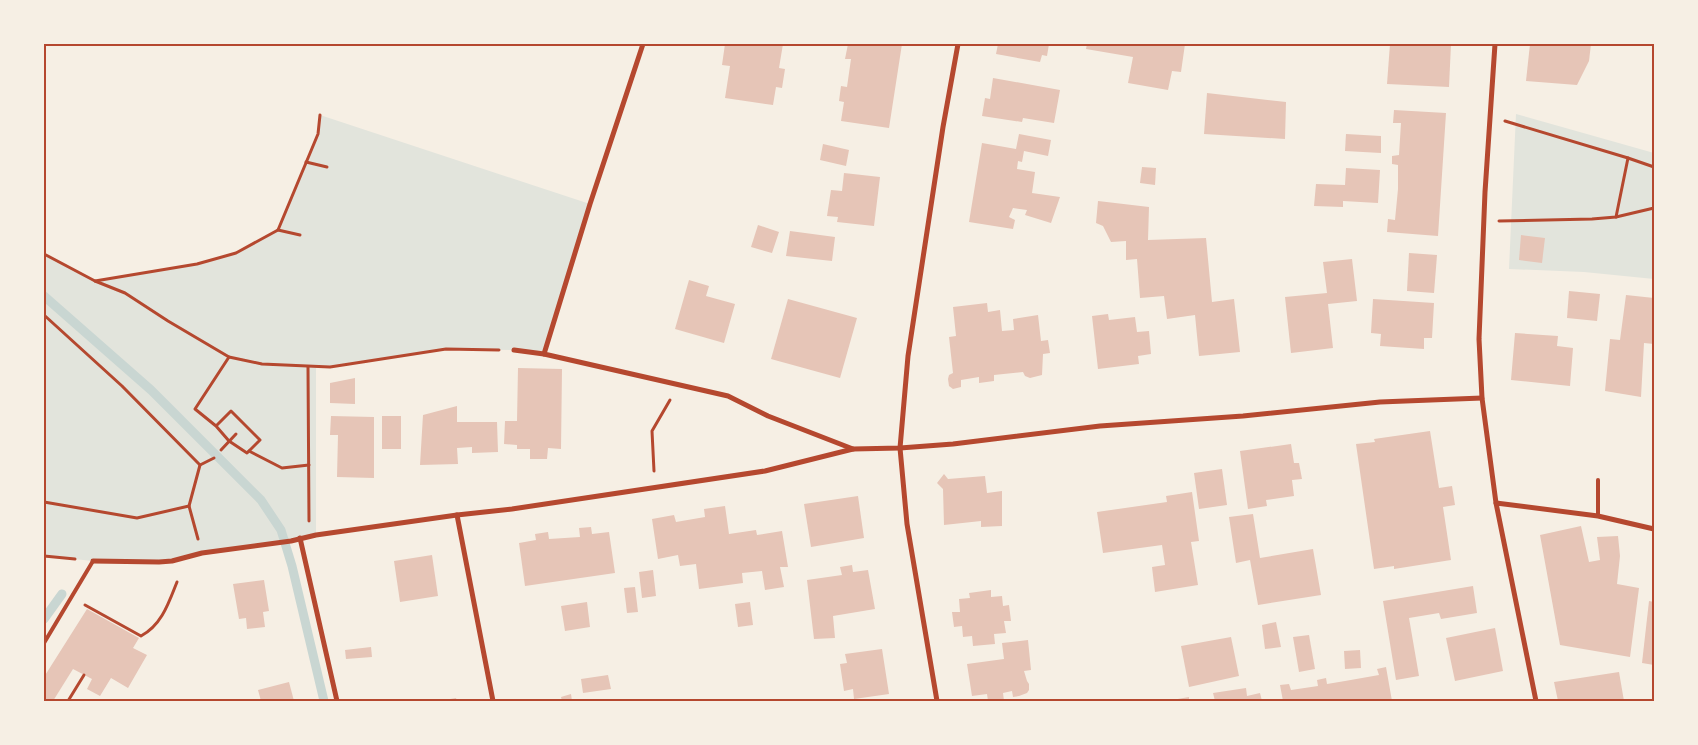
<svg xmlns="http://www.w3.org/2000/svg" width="1698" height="745" viewBox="0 0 1698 745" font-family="'Golos Text',sans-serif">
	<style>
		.green { fill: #e2e4dc }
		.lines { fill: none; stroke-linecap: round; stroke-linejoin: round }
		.stream { stroke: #c9d6d2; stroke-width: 9 }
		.building { fill: #e6c5b7 }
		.path { stroke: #b5482f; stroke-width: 3 }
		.service { stroke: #b5482f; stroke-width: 4 }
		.minor { stroke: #b5482f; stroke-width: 5 }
		.neatline { fill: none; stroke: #b5482f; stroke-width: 2 }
	</style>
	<rect width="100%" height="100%" fill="#f6efe4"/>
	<g class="green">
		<path d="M1516 114 1654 153V279L1584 272 1509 269Z"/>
		<path d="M320 115 590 204 544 354 514 350 446 349 316 368V535L202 553 172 561H93L44 556V254L95 281 197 264 236 253 278 230 317 134Z"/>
	</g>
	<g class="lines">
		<g class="stream">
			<path d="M44 296 151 390 261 500 281 530 292 566 324 701"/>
			<path d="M44 619 62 594"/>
		</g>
	</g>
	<g class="building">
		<path d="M725 44H783L779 68 785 69 782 88 776 87 773 105 725 98 730 66 722 65Z"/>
		<path d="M848 44H902L889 128 841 121 844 102 839 101 841 86 847 87 851 59H845Z"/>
		<path d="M998 44H1049L1047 56 1042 55 1040 62 996 54Z"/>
		<path d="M1087 44H1185L1181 72 1172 71 1168 90 1128 83 1133 57 1086 49Z"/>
		<path d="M1390 44H1451L1449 87 1387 84Z"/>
		<path d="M1530 44H1591L1589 61 1577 85 1526 81Z"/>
		<path d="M993 78 1060 90 1054 123 1023 118 1022 122 982 116 985 98 990 99Z"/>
		<path d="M1207 93 1286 102 1285 139 1204 134Z"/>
		<path d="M1394 110 1446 113 1438 236 1387 232 1388 219 1395 220 1398 189V165L1392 164V156L1399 155 1401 123H1393Z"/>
		<path d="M1019 134 1051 140 1048 156 1024 151 1022 162 1018 161 1017 169 1035 172 1032 193 1060 197 1051 223 1025 215 1027 210 1013 208 1009 217 1015 220 1013 229 969 222 982 143 1016 149Z"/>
		<path d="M1346 134 1381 136V153L1345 151Z"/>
		<path d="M823 144 849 150 846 166 820 160Z"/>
		<path d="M1142 167 1156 168 1155 185 1140 183Z"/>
		<path d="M1346 168 1380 170 1378 203 1343 201V207L1314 206 1316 184 1345 185Z"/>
		<path d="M844 173 880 177 874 226 837 222 838 217 827 216 831 190 842 191Z"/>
		<path d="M1098 201 1149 207 1148 240 1206 238 1212 302 1234 299 1240 352 1199 356 1195 315 1167 319 1164 296 1140 298 1137 259 1126 260V241L1111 242 1103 226 1096 223Z"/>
		<path d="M758 225 779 232 772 253 751 247Z"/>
		<path d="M790 231 835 237 832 261 786 256Z"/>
		<path d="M1521 235 1545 238 1542 263 1519 260Z"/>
		<path d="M1409 253 1437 255 1434 293 1407 291Z"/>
		<path d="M1352 259 1357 301 1328 304 1333 348 1291 353 1285 297 1327 293 1323 262Z"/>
		<path d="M689 280 709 286 706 296 735 304 724 343 675 329Z"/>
		<path d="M1569 291 1600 294 1597 321 1567 318Z"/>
		<path d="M1626 295 1654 298V344L1644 343 1641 397 1605 391 1610 339 1620 340Z"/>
		<path d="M788 299 857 318 840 378 771 359Z"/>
		<path d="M1373 299 1434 303 1432 338H1424V349L1380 346 1381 334 1371 333Z"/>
		<path d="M987 303 988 312 1000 310 1002 331 1014 330 1013 319 1038 315 1041 341 1048 340 1050 353 1043 354 1042 375 1030 378 1025 376 1023 372 994 375V381L979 383V377L961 380V387L953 389 949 386 948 379 949 375 953 373 949 337 956 336 953 307Z"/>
		<path d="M1108 314 1109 320 1135 317 1137 332 1149 331 1151 354 1138 356 1139 364 1098 369 1092 316Z"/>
		<path d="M1515 333 1558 336 1557 346 1573 348 1570 386 1511 380Z"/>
		<path d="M518 368 562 369 561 449 548 448 547 459H530V449H517V445L504 444 505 421H517Z"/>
		<path d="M355 378V404L330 403V383Z"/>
		<path d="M457 406V422H497L498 452 472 453V447L457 448 458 464 420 465 423 415Z"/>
		<path d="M331 416 374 417V478L337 477 338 435H330Z"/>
		<rect x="382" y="416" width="19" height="33"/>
		<path d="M1430 431 1439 488 1452 486 1455 505 1443 507 1451 560 1394 569V566L1374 569 1356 444 1375 442 1374 439Z"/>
		<path d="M1291 444 1294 463H1299L1302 479 1292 480 1294 496 1266 500 1267 506 1248 509 1240 451Z"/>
		<path d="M1222 469 1227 505 1199 509 1194 473Z"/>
		<path d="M944 474 948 479 985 476 987 493 1002 491V526L981 527V521L944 525 943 489 937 483Z"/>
		<path d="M1192 492 1199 541 1191 542 1198 585 1155 592 1152 567 1165 565 1162 545 1103 553 1097 512 1167 502 1166 496Z"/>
		<path d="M858 496 864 538 811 547 804 504Z"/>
		<path d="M725 506 729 534 756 530 757 535 782 531 788 567H780L784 587 765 590 762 571 742 573 743 583 699 589 696 564 680 566 678 555 658 559 652 519 674 515 676 522 705 517 704 509Z"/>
		<path d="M1253 514 1260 558 1313 549 1321 595 1258 605 1250 560 1236 563 1229 517Z"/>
		<path d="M1581 526 1589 562 1600 560 1597 537 1618 536 1620 556 1617 584 1639 588 1630 657 1560 645 1540 535Z"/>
		<path d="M591 527 592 534 609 532 615 573 525 586 519 543 536 540 535 534 548 532 549 539 580 537 579 528Z"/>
		<path d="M432 555 438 596 400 602 394 561Z"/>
		<path d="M852 565 853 572 868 570 875 609 833 616 835 638 814 639 807 580 842 575 840 567Z"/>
		<path d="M653 570 656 596 642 598 639 572Z"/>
		<path d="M264 580 269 611 263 612 265 627 247 629 246 618 239 619 233 584Z"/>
		<path d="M1473 586 1477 613 1441 619 1439 613 1409 618 1419 676 1396 680 1383 601Z"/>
		<path d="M635 587 638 612 627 613 624 588Z"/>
		<path d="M991 590V597L1002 596 1003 606 1009 605 1011 621H1004L1006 633 994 634 995 644 973 646 972 636 963 637 962 626 954 627 952 612H960L959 599 970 598 969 593Z"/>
		<path d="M1649 601 1654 602V665L1642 663Z"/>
		<path d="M587 602 590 627 565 631 561 606Z"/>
		<path d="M750 602 753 625 738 627 735 604Z"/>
		<path d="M87 609 139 638 133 648 147 655 128 688 111 678 100 696 87 689 92 679 73 669 53 701H44V677Z"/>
		<path d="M1276 622 1281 647 1265 649 1262 625Z"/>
		<path d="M1495 628 1503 671 1455 681 1446 638Z"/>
		<path d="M1309 635 1315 669 1299 672 1293 637Z"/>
		<path d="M1231 637 1239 676 1189 687 1181 646Z"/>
		<path d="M1028 640 1031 670 1024 671 1027 681 1029 684V690L1027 693 1019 696 1013 697 1012 691 1003 693 1004 701H988L987 694 972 696 967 664 1004 659 1002 643Z"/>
		<path d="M371 647 372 657 346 659 345 650Z"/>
		<path d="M882 649 889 694 854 699 853 689 844 691 840 664 847 663 845 654Z"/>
		<path d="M1360 650 1361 668 1345 669 1344 651Z"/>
		<path d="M1386 667 1392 701H1283L1280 685 1289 684 1291 690 1318 686 1317 680 1326 678 1327 684 1345 681 1379 675 1377 669Z"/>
		<path d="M1619 672 1624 701H1558L1554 682Z"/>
		<path d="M608 675 611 689 583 693 581 679Z"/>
		<path d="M289 682 294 701H261L258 690Z"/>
		<path d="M1246 688 1247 696 1260 693 1262 701H1215L1213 693Z"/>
		<path d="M571 694 572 701H562L561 697Z"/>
		<path d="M1189 697V701H1172V700Z"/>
		<path d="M456 698 457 701H444V700Z"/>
	</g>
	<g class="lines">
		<g class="path">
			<path d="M1505 121 1628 158 1654 167"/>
			<path d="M306 162 327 167"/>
			<path d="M1616 217 1628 158"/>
			<path d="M1499 221 1592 219 1616 217 1654 208"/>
			<path d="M278 230 300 235"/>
			<path d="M44 254 95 281 125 293 168 321 229 357 262 364 330 367 446 349 499 350"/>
			<path d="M95 281 197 264 236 253 278 230 318 134 320 115"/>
			<path d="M44 315 122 386 200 465 189 506 137 518 44 502"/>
			<path d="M308 367 309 521"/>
			<path d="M216 426 231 411 260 440 247 453 229 441 216 426 195 409 229 357"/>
			<path d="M221 450 236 434"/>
			<path d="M249 451 282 468 309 465"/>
			<path d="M200 465 214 458"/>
			<path d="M654 471 652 431 670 400"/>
			<path d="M189 506 198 539"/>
			<path d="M44 556 75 559"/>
			<path d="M85 605 141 636C162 625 169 602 177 582"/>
			<path d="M68 701 84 675"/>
		</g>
		<g class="service">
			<path d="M1598 516V480"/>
			<path d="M44 643 93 561"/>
		</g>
		<g class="minor">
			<path d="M643 44 590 204 544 354 728 396 768 416 853 449"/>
			<path d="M1495 44 1485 192 1479 339 1482 398 1496 503 1536 701"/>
			<path d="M514 350 544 354"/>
			<path d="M1496 503 1598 516 1654 529"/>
			<path d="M457 515 493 701"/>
			<path d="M300 538 337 701"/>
			<path d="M93 561 159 562 172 561 202 553 291 541 316 535 457 515 512 509 765 471 853 449 900 448 953 444 1100 426 1243 416 1380 402 1482 398"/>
			<path d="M937 701 907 524 900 448 908 356 943 127 958 44"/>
		</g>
	</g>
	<rect width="1698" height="745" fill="none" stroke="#f6efe4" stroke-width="90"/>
	<rect x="45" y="45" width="1608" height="655" class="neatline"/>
</svg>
